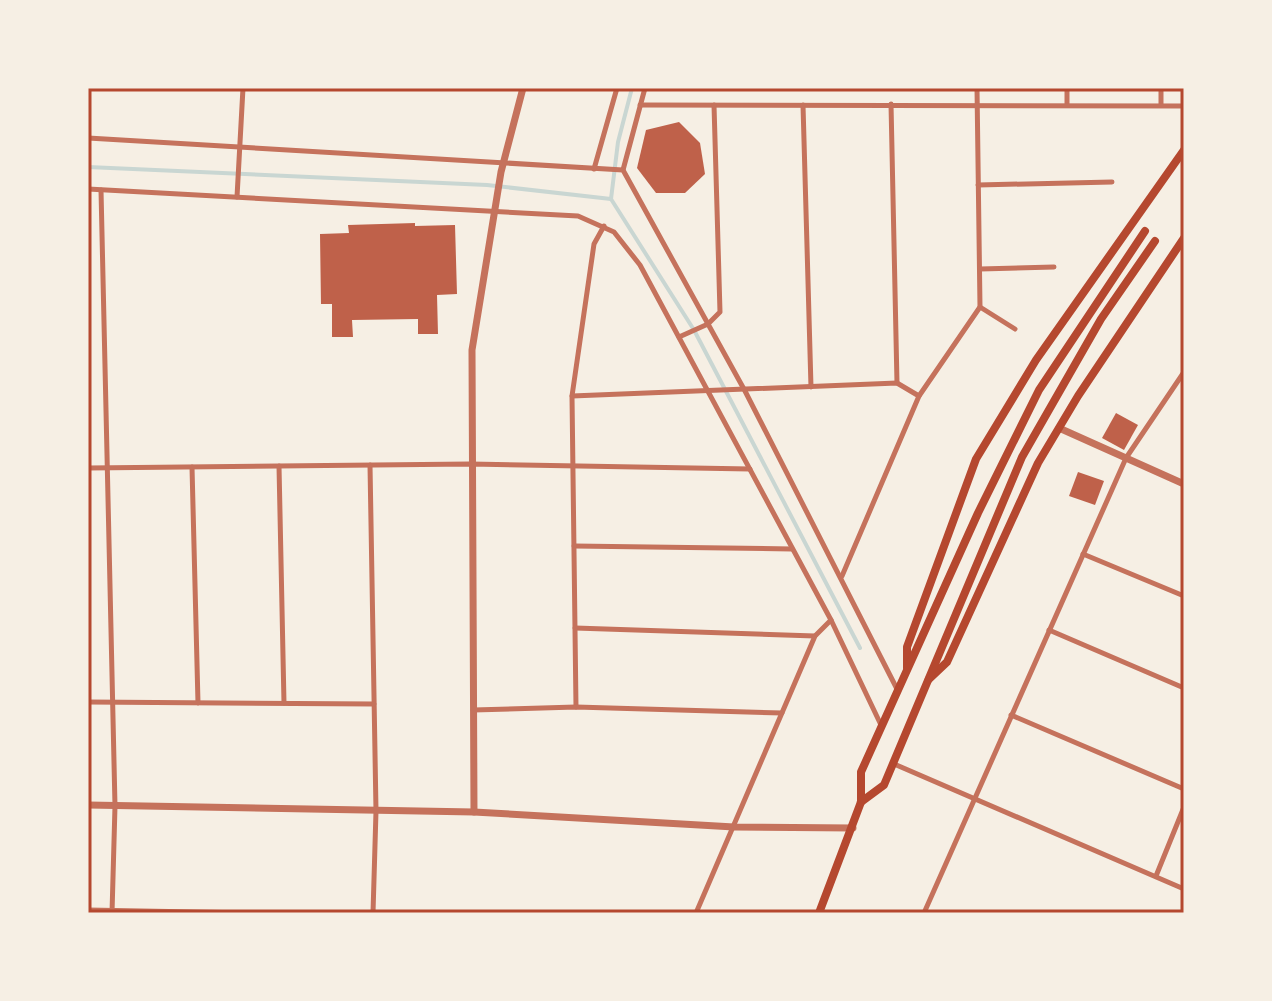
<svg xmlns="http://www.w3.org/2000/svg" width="1272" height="1001" viewBox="0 0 1272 1001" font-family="Figtree,sans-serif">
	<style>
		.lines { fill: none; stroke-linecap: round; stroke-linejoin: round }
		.stream { stroke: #c9d6d2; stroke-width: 4 }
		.building { fill: #bf614a }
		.minor { stroke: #c5725c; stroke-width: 5 }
		.tertiary { stroke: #c5725c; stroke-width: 7 }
		.secondary { stroke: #b5482f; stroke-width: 8 }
		.primary { stroke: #b5482f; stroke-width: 8 }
		.neatline { fill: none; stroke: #b5482f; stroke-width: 3 }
	</style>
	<rect width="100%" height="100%" fill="#f6efe4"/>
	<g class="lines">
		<g class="stream">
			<path d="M88 167 487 185 611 199 694 330 860 648"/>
			<path d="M611 199 618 142 632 88"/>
		</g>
	</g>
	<g class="building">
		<path d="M679 122 700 143 705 174 685 193H656L637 168 646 130Z"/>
		<path d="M415 223V226L455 225 457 294 437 295 438 334H418V319L352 320 353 337H332V304H321L320 234 349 233 348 225Z"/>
		<path d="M1116 413 1138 425 1124 450 1102 438Z"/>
		<path d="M1078 472 1104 481 1095 505 1069 496Z"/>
	</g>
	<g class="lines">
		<g class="minor">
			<path d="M1067 88V104"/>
			<path d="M1161 88V105"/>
			<path d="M891 104 897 383"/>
			<path d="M640 105 1184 106"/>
			<path d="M803 105 811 387"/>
			<path d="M88 138 623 170 745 391 897 689"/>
			<path d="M594 169 617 88"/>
			<path d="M623 170 645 88"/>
			<path d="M978 185 1112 182"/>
			<path d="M88 189 578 216 614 232 640 265 831 620 881 725"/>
			<path d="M101 190 115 806 112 913"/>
			<path d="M237 197 243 88"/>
			<path d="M980 269 1054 267"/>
			<path d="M980 307 1015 329"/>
			<path d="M679 337 708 324 720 312 714 105"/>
			<path d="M572 396 897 383 919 396"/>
			<path d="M370 465 376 811 373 913"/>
			<path d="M279 466 284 703"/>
			<path d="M192 467 198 703"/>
			<path d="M88 468 470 464 750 469"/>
			<path d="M574 546 792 549"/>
			<path d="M1083 554 1184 596"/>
			<path d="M842 576 919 396 980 307 977 88"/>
			<path d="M575 628 815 636"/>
			<path d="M1049 630 1184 688"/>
			<path d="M88 702 374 704"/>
			<path d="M576 707 572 396 594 244 604 226"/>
			<path d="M473 710 576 707 782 713"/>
			<path d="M1011 715 1184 789"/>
			<path d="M894 764 1184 889"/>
			<path d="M1156 876 1184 807"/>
			<path d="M88 910 249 913"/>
			<path d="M696 913 815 636 831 620"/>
			<path d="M924 913 1126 458 1184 372"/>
		</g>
		<g class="tertiary">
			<path d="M1059 428 1184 484"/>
			<path d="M88 805 474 812 734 827 853 828"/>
			<path d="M474 812 472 350 501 172 523 88"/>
		</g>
		<g class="secondary">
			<path d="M907 668V647L976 459 1036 360 1184 150"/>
			<path d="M929 679 947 662 1038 463 1078 396 1184 238"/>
		</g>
		<g class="primary">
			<path d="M861 802 884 785 1022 457 1101 319 1155 241"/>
			<path d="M819 913 861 802V772L978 513 1039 390 1145 231"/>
		</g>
	</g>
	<rect width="1272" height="1001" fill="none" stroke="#f6efe4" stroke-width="180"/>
	<rect x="90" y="90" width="1092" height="821" class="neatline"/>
</svg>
